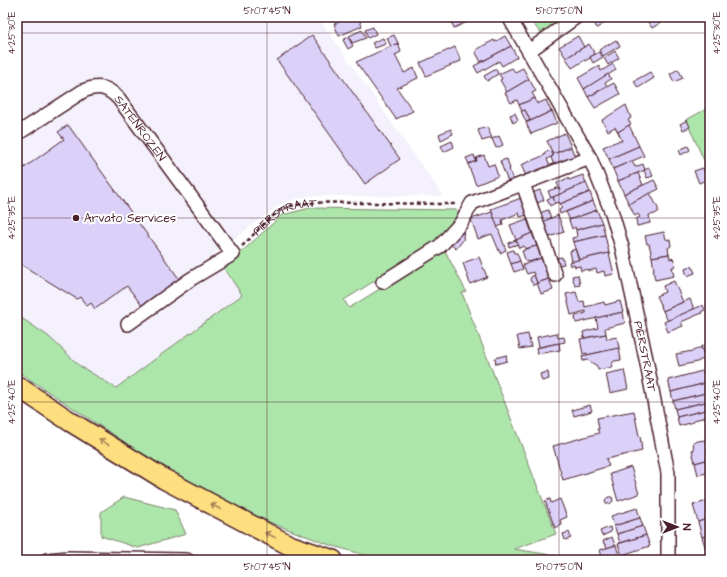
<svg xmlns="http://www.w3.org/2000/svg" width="727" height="577" viewBox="0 0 727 577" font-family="'Architects Daughter',sans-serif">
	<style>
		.built { fill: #f4f1fd }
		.green { fill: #ade6ab; stroke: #7c826b }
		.building { fill: #dad0f8; stroke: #4a1f2b }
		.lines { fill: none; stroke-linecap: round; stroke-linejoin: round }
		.minor-casing { stroke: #4a1f2b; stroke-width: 16 }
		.highway-casing { stroke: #4a1f2b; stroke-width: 22 }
		.path { stroke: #4a1f2b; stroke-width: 2.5; stroke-dasharray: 4 3; stroke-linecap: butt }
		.minor { stroke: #fff; stroke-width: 13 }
		.highway { stroke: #fedf80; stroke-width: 19 }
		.oneway { stroke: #a47f56 }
		.ticks { fill: none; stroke: #4a1f2b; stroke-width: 1; stroke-opacity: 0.45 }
		.poi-dot { fill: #4a1f2b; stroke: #fff; stroke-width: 1.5 }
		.labels { text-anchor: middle; stroke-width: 4; stroke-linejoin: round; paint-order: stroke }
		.street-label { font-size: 12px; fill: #4a1f2b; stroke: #fff }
		.poi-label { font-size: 12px; fill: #4a1f2b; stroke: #fff; text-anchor: start }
		.neatline { fill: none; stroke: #4a1f2b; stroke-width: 1.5 }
		.ticks-label { font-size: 10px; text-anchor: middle; fill: #4a1f2b }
	</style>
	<rect width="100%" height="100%" fill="#fff"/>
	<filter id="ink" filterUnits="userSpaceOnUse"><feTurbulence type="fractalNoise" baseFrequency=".025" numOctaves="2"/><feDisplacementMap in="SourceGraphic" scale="8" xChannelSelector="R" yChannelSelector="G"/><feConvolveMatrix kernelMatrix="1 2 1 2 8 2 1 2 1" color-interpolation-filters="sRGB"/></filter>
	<g filter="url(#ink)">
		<path class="built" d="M17 17H318L443 196H310L284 202 260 219 215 254 242 295 116 388 80 366 48 336 17 315Z"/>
		<g class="green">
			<path d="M527 17H568L544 34 540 32Z"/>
			<path d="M710 107V174L686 120Z"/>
			<path d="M310 208 456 210 461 215 442 239 344 300 349 308 444 249 466 291 462 293 556 534 514 549 582 560H382L330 545 274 524 225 501 147 457 17 371V315L48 336 80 366 116 388 242 295 224 268 282 215Z"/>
			<path d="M124 497 175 510 186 534 138 548 101 536V512Z"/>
		</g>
		<g class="building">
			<path d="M351 17H358L362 26 339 36 334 24Z"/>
			<path d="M455 17H478L454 28 450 19Z"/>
			<path d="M593 17H603L606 22 597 28 591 18Z"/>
			<path d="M656 17H659L662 22 652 28 648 22Z"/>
			<path d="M373 27 376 34 368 38 365 30Z"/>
			<path d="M362 30 366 38 352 43 349 36Z"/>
			<path d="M312 35 400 159 365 184 277 60Z"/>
			<path d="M394 35 398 43 391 47 387 38Z"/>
			<path d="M505 36 511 46 481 62 476 53 477 49 494 40 495 42Z"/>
			<path d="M578 36 584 47 566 58 559 47Z"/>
			<path d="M348 37 353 46 348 49 343 40Z"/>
			<path d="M383 38 386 44 375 48 372 43Z"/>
			<path d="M616 40 620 46 603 56 599 50Z"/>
			<path d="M398 43 401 52 395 55 404 73 414 68 418 78 397 88 413 111 396 119 356 62Z"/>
			<path d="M589 44 595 54 590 57V58L585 61V60L572 68 566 58Z"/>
			<path d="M511 46 517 57 502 66 499 61 478 73 474 66Z"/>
			<path d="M455 47 461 61 426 76 420 63Z"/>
			<path d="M615 51 619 58 608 65 604 58Z"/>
			<path d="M599 52 603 57 593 63 590 57Z"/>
			<path d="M613 64 616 70 584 89 578 78 599 66 601 71Z"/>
			<path d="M512 68 515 72 523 68 529 79 507 92 500 80 502 79 499 74Z"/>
			<path d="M496 69 498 74 487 81 484 76Z"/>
			<path d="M678 69 683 78 674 82 670 74Z"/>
			<path d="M650 72 654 78 638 88 634 81Z"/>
			<path d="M608 74 611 79 605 83 607 86 588 97 584 89Z"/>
			<path d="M529 79 536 91 532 93 535 98 519 105 517 100 511 103 505 93Z"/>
			<path d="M614 83 620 94 595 108 588 97Z"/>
			<path d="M535 98 537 104 546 100 551 111H552L530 121 525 110 522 111 519 105Z"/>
			<path d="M626 105 631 118 628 120 631 124 618 132 615 127 608 131 602 120Z"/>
			<path d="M525 110 530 120 526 122 521 111Z"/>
			<path d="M552 111 557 123 531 134 526 123Z"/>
			<path d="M515 113 518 120 513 123 510 115Z"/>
			<path d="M687 120 690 127 683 130 680 124Z"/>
			<path d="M68 125 180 280 143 307 127 286 95 309 91 303 87 306 80 297 77 299 17 262V173L64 139 58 132Z"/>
			<path d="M629 125 639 146 609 159 603 147 618 141H622L618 132Z"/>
			<path d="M487 127 492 138 482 141 478 130Z"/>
			<path d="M451 129 453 134 441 140 439 134Z"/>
			<path d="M565 133 571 147 553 154 547 141Z"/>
			<path d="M499 136 503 145 496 148 492 139Z"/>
			<path d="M452 141 454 147 444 152 441 146Z"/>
			<path d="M639 146 644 156 613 169 609 159Z"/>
			<path d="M688 146 690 150 681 155 679 150Z"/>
			<path d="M571 147 575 157 554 166 551 157 553 156V154Z"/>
			<path d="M551 150 553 156 547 159 550 167 526 176 521 165 545 155 544 153Z"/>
			<path d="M474 155 476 161 469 164 466 158Z"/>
			<path d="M484 155 488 166 494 164 498 176 476 185 468 164 477 161 476 158Z"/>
			<path d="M507 159 510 169H509L513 180 508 182 500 161Z"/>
			<path d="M632 161 635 167 643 164 645 170 618 181 613 169Z"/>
			<path d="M649 168 653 176 647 178 644 170Z"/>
			<path d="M703 168 708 179 699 183 694 171Z"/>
			<path d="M638 173 643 185 624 194 618 181Z"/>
			<path d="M583 175 586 183 551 198 548 191 557 188 560 190 557 183 568 178 569 180Z"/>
			<path d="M654 180 659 189 629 204 624 194Z"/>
			<path d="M586 183 590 192 560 204 559 202 555 203 553 197Z"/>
			<path d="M540 190 544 200 533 205 529 194Z"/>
			<path d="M590 192 593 201 560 214 559 210 562 208 560 204Z"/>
			<path d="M650 193 658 208V212L655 214 649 215 650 223 637 226 636 219 640 217 638 214 635 216 629 204Z"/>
			<path d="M524 197 531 214 520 217 519 213 502 220 503 225 497 227 491 209Z"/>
			<path d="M553 197 555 203 550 206 547 199Z"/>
			<path d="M593 201 597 210 569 220V218L566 212Z"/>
			<path d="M710 209V225H709L704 212Z"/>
			<path d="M548 210 551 218 540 223 537 214Z"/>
			<path d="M597 210 602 223 576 230 575 227 572 229 569 220Z"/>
			<path d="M492 212 506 250 500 253 492 234 478 239 471 219Z"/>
			<path d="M558 215 564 232 546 238 540 223Z"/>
			<path d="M527 219 532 233 516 240 510 225Z"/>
			<path d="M602 223 605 235 573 242 572 238 577 237 576 230Z"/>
			<path d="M464 227 463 238 464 239 456 249 449 243Z"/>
			<path d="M664 232 666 239 670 240 671 246 668 248 669 254 652 257 649 244H647L645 236Z"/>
			<path d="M532 233 537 246 525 249 524 246 519 248 517 244H518L516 240Z"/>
			<path d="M605 235 609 253 579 260 573 242Z"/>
			<path d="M516 240 518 244 509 247 508 243Z"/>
			<path d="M537 246 541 258 529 262V261L526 262 522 251 525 250V249Z"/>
			<path d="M575 249 579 260 572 262 570 251Z"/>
			<path d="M513 250 514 253H517L520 261 511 264 507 252Z"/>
			<path d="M609 253 614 274 605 276 604 271 597 273 596 269 588 271 587 269 581 271 580 266 575 267 574 264 570 266 569 262Z"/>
			<path d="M669 254 670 259 672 258 674 260 675 265 674 267H672L674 276 655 280 653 270H654L652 257Z"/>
			<path d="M479 257 487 277 470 284 463 263Z"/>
			<path d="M562 257 564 264 558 265 556 258Z"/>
			<path d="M541 258 549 279 537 283 533 272 527 274 523 265Z"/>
			<path d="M520 261 523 269 514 272 511 264Z"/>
			<path d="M692 266 695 273 687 276 685 269Z"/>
			<path d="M534 275 537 283 534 285 531 282 530 279 531 277Z"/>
			<path d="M578 275 580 285 575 286 572 276Z"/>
			<path d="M549 279 553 290 541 294 537 283Z"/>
			<path d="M674 281 683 302 663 311 656 296 665 292 663 286Z"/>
			<path d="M576 292 579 302 584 301 585 307 604 302 605 305 620 301 623 312 576 323 575 316 586 313V311L571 315 566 294Z"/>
			<path d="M690 299 694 309 668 321 663 311Z"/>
			<path d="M703 305 705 310 701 312 702 313 681 322 683 326 668 332 664 322Z"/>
			<path d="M623 312 625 323 605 328 606 334 584 338 583 332 598 328 596 318Z"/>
			<path d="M557 333 558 338 564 337 565 342 539 347 537 337Z"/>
			<path d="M528 334 531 347 520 349 517 336Z"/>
			<path d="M606 334 607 339 617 337 619 348 587 355V353L583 354 580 339Z"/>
			<path d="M559 343 560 350 537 354 536 348Z"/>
			<path d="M706 344 709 352 704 354 701 347Z"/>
			<path d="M701 347 705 358 697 362 679 366 676 354 693 351Z"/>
			<path d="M619 348 621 360 614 361 612 364 613 367 598 370 597 366 588 360 583 361 582 356Z"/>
			<path d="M506 355 507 361 496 364 495 358Z"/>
			<path d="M624 370 628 389 610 393 606 374Z"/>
			<path d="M702 371 704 373 710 371V382L671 392 668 380Z"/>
			<path d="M548 372 549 379 542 381 540 374Z"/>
			<path d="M706 383 707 389 709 388 710 392 673 401 671 392Z"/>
			<path d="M710 392V401L675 409 673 401Z"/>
			<path d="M710 401V409L677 417 675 409Z"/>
			<path d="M590 405 592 411 574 416 572 410Z"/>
			<path d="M710 409V416L694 420V422L679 426 677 417Z"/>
			<path d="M634 411 639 436H640L642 451 606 459 609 466 563 480 553 446 599 433 597 429H599L597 418Z"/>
			<path d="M710 439V459L695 463 692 450H694L693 442Z"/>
			<path d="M710 459V472L698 475 695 463Z"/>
			<path d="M631 467 639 494 618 501 610 474Z"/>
			<path d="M608 497H612L613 501 610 504H606L605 500Z"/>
			<path d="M550 499 551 503 560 499 567 517 560 520 562 525 555 528 545 501Z"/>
			<path d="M707 501 710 511V518L698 522 693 505Z"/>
			<path d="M637 508 640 518 614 526 611 516Z"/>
			<path d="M640 518 643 526 617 534 614 526Z"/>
			<path d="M710 518V535L702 537 698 522Z"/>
			<path d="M643 526 646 535 620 543 617 534Z"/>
			<path d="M610 527 611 532 602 536 600 531Z"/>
			<path d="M569 532 571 538 565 540 563 534Z"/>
			<path d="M646 535 650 546 622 555 618 544Z"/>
			<path d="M710 535V552L707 553 702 537Z"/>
			<path d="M612 537 615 545 607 548 605 544H604L603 541Z"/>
			<path d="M616 545 619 556 610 559 609 555 602 557 600 550Z"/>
		</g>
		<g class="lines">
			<g class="minor-casing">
				<g id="minor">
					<path id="s2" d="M509 17 590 158 612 213 622 247 646 359 668 473V560"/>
					<path d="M529 51 576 17"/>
					<path id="s3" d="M17 134 83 91C98 85 107 86 119 99L233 254 191 279 128 324"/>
					<path d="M523 184 555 275"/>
					<path d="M383 282 440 246 461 223 472 203 590 158"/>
					<path d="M47 560 68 558 187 560"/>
				</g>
			</g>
			<g class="highway-casing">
				<path id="highway" d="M17 386 71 422 164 479 251 525 289 545 333 560"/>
			</g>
			<g class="path">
				<path id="s1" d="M242 246C255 234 267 218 283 209 301 200 339 203 359 203 392 203 425 204 458 204"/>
				<path d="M709 560H710"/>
			</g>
			<use href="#minor" class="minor"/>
			<use href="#highway" class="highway"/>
		</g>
		<defs><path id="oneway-shaft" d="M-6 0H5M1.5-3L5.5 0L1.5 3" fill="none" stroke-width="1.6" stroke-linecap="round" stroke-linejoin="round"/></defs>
		<g class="oneway">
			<use href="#oneway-shaft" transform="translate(104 442) rotate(-148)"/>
			<use href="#oneway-shaft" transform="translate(216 507) rotate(-152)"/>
			<use href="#oneway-shaft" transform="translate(270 535) rotate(-154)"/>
		</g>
	</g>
	<path class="ticks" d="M267 17V560M559 17V560M17 33H710M17 218H710M17 402H710"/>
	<circle class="poi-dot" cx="76" cy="218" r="4"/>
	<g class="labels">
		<g class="street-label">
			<text dy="4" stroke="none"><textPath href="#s3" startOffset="155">SATENROZEN</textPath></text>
			<text dy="4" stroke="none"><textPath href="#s1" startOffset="54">PIERSTRAAT</textPath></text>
			<text dy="4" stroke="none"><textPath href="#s2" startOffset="369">PIERSTRAAT</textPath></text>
		</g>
		<g class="poi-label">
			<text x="84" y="222">Arvato Services</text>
		</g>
	</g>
	<rect width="727" height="577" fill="none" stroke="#fff" stroke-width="44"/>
	<g transform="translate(677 527) rotate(90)" stroke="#ffffff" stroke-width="3" paint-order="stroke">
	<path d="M0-3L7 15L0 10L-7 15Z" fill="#4a1f2b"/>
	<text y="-6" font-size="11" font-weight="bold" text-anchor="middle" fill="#4a1f2b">N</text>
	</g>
	<rect x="22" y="22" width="683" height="533" class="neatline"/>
	<g class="ticks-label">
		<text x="267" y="14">51°07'45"N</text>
		<text x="559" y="14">51°07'50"N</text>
		<text transform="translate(716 33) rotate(-90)" y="4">4°25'30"E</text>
		<text transform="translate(11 33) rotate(-90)" y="4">4°25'30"E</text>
		<text transform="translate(716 218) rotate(-90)" y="4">4°25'35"E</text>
		<text transform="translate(11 218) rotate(-90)" y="4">4°25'35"E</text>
		<text transform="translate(716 402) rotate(-90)" y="4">4°25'40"E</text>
		<text transform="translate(11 402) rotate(-90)" y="4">4°25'40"E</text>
		<text x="267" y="570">51°07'45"N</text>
		<text x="559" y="570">51°07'50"N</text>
	</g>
</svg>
